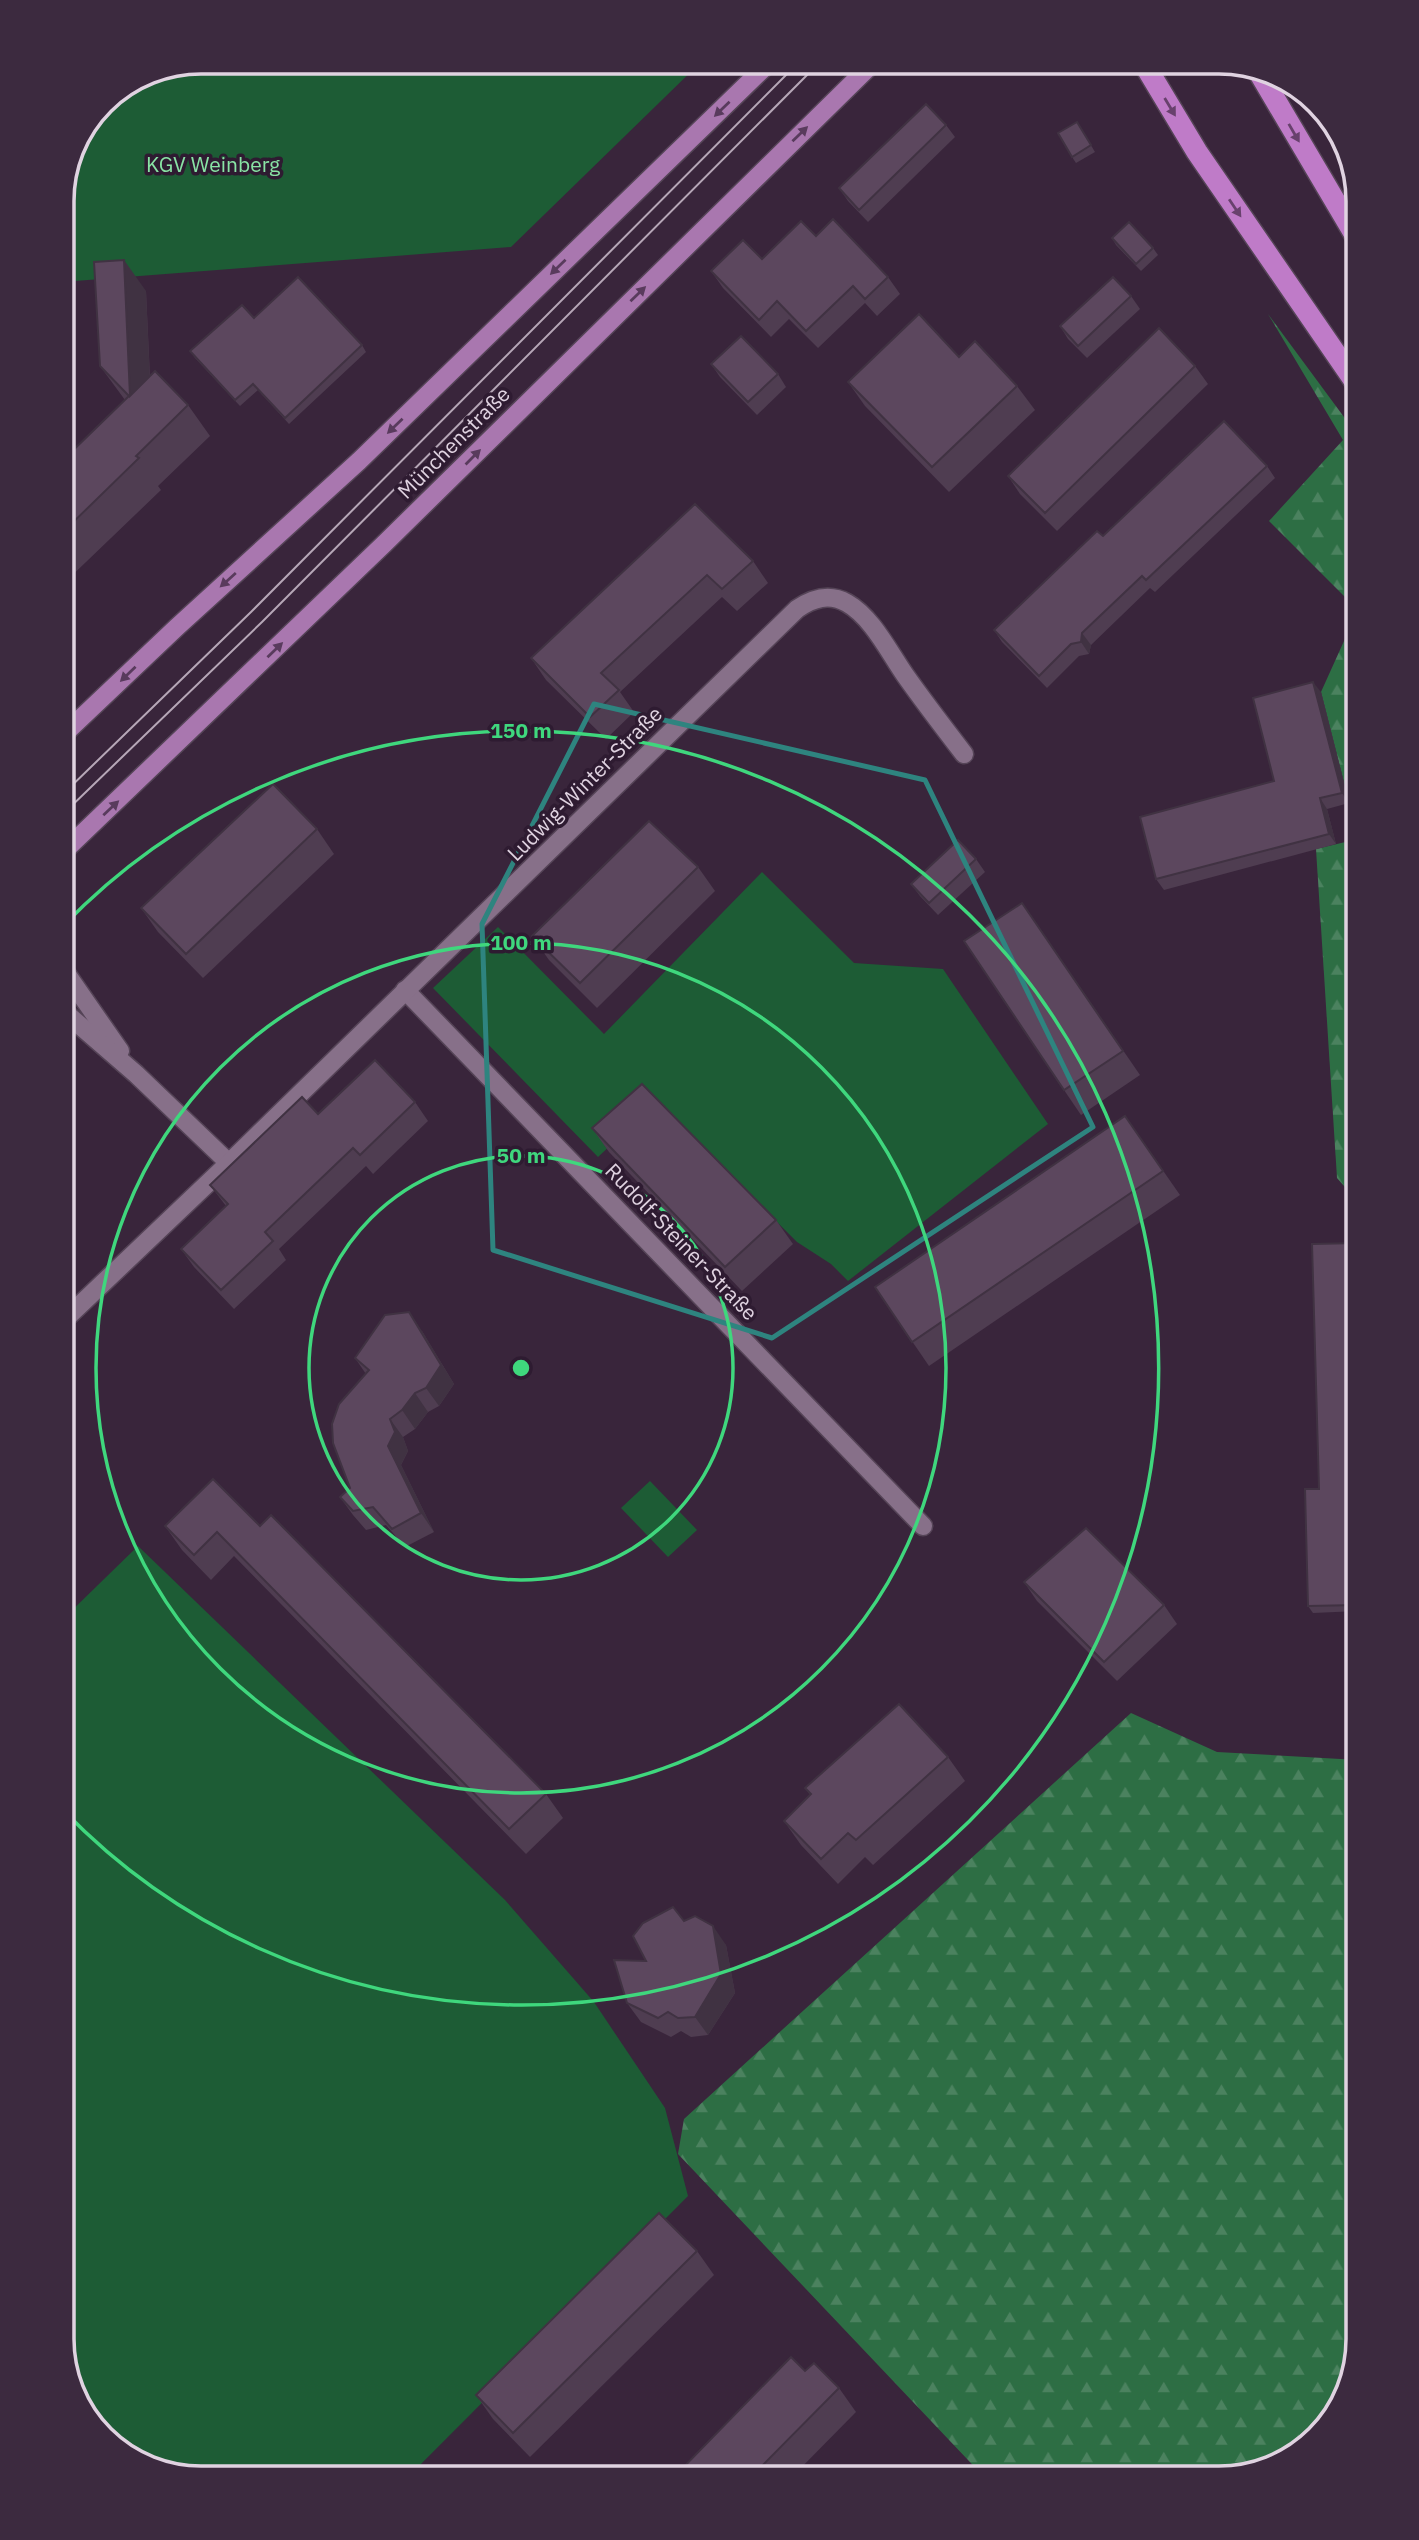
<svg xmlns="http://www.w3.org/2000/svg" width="1419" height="2540" viewBox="0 0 1419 2540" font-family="'IBM Plex Sans',sans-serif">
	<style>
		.green { fill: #1d5c35 }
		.forest { fill: url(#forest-firs) }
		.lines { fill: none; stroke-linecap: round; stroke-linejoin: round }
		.minor-casing { stroke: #554457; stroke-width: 21 }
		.major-casing { stroke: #554457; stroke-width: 21 }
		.highway-casing { stroke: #554457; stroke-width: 24 }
		.minor { stroke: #877089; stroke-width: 18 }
		.major { stroke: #a977af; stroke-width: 18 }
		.highway { stroke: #bf7bc8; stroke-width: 21 }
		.tram { stroke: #b6a7b7; stroke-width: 2 }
		.wall { fill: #4f3d51 }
		.shaded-wall { fill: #403242 }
		.building { fill: #5c475e; stroke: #403242; stroke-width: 2 }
		.oneway { fill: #68416d }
		.oneway2 { fill: #593b5d }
		.marked { fill: none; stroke: #2e847f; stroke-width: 5; stroke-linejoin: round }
		.ring { fill: none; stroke: #3fd77d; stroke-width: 3.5 }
		.labels { text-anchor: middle; stroke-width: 7; stroke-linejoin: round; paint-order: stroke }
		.park-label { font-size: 21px; fill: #89e4a5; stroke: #2e1b31 }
		.street-label { font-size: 21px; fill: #e0d3e1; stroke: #2e1b31 }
		.rim { fill: none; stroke: #e0d3e1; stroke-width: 3.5 }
		.centre { fill: #3fd77d; stroke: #2e1b31; stroke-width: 3.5 }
		.ring-label { font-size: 21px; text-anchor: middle; font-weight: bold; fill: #3fd77d; stroke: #2e1b31; stroke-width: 7; stroke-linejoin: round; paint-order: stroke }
	</style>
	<defs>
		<pattern id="forest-firs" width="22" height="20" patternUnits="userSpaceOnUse" patternTransform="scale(1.75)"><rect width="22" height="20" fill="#2d6e44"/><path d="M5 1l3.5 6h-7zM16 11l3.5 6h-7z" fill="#4b825f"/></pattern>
	</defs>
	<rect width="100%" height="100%" fill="#39253b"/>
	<g class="green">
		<path d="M201 61H702L511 247 62 282V192L72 147 102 102 148 72Z"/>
		<path d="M762 872 854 963 943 969 1048 1124 848 1281 831 1264 797 1242 657 1102 598 1157 433 988 498 927 604 1034Z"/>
		<path d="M650 1481 697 1530 668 1557 621 1508Z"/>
		<path d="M138 1546 505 1900 594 2002 665 2108 688 2196 410 2475 373 2479 192 2478 123 2455 72 2393 61 2339V1621Z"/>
	</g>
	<g class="forest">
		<path d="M1268 314 1358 436V837L1321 692 1358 610 1269 521 1343 440Z"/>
		<path d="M1358 839V1202L1337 1178 1316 849Z"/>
		<path d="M1131 1713 1217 1752 1358 1760V2340L1334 2416 1272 2468 1218 2479H986L678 2154 684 2119Z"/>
	</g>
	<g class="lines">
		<g class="minor-casing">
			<g id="minor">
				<path d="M61 966 120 1051"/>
				<path d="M405 990 923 1526"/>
				<path d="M61 1009 136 1074 229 1163"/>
				<path d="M61 1323 229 1163 797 609C813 598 829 593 847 603 872 617 889 652 905 675 924 702 944 728 964 754"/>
			</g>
		</g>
		<g class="major-casing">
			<g id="major">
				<path d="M61 737 177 627 359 461 771 61"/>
				<path d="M61 854 384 544 875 61"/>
			</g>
		</g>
		<g class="highway-casing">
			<g id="highway">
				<path d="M1143 62 1197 152 1358 386"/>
				<path d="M1260 74 1358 240"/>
			</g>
		</g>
		<use href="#minor" class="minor"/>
		<use href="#major" class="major"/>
		<use href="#highway" class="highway"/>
		<g class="tram">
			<path d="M61 796 251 612 800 61"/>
			<path d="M61 816 262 622 821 61"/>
		</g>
	</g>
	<g class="wall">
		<path d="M1077 122 1095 152 1076 163 1072 157Z"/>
		<path d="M946 125 955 137 868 222 848 201 839 188Z"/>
		<path d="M816 236 888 277 900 294 877 316 865 303 818 348 789 319 771 337 723 288 711 271 762 259Z"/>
		<path d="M1112 238 1153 248 1158 255 1141 271 1116 245Z"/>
		<path d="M146 291 150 377 188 405 210 436 158 486 161 490 61 586V462L125 400 100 366Z"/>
		<path d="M1131 296 1140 309 1087 358 1068 339 1060 326Z"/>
		<path d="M254 318 362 345 366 352 289 424 258 390 240 406 195 358 190 351Z"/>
		<path d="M959 357 1017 386 1035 410 949 492 865 406 848 382Z"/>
		<path d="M711 364 778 374 786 387 757 415 720 377Z"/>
		<path d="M1195 366 1208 384 1057 531 1020 494 1008 476Z"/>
		<path d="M61 402 68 411 70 434 61 435Z"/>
		<path d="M1267 466 1275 478 1155 592 1150 588 1091 645 1089 654 1079 656 1047 688 1002 642 994 630 1103 536Z"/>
		<path d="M695 504 753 561 768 583 737 611 722 597 620 692 634 712 606 739 546 680 531 658Z"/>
		<path d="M1321 692 1349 803 1327 809 1336 844 1164 890 1156 879 1274 781Z"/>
		<path d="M317 829 334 854 203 978 158 932 141 908Z"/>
		<path d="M976 859 985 872 938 915 920 896 911 884Z"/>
		<path d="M698 867 715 891 597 1008 549 960 532 936Z"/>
		<path d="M1022 903 1140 1075 1081 1115 1064 1090Z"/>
		<path d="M415 1102 428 1121 373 1174 366 1166 279 1249 286 1260 234 1309 194 1267 181 1249 226 1206 210 1185 318 1114Z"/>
		<path d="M1125 1116 1180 1195 929 1366 875 1287Z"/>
		<path d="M592 1128 776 1220 793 1244 742 1291 609 1152Z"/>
		<path d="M1358 1243V1611L1313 1613 1308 1606 1319 1489Z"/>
		<path d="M422 1331 454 1384 439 1406 428 1412 415 1429 403 1437 408 1451 401 1465 434 1532 405 1547 386 1525 366 1530 353 1515 340 1497 350 1488 366 1374 355 1358Z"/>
		<path d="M165 1526H260L546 1794 563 1818 526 1854 234 1556 211 1580 182 1550Z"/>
		<path d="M1024 1582 1164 1605 1177 1624 1117 1681 1037 1601Z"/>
		<path d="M948 1757 965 1781 873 1865 865 1857 838 1884 801 1845 784 1821 810 1795 805 1788Z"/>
		<path d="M684 1921 726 1945 735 1993 708 2035 691 2037 681 2031 671 2037 641 2022 627 2003 646 1961Z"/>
		<path d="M697 2251 714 2275 530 2457 493 2419 476 2395Z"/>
		<path d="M805 2371 839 2388 856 2412 790 2479H672Z"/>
	</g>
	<g class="shaded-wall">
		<path d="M124 260 146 291 152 427 130 396Z"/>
		<path d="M61 402 68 411 70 434 61 422Z"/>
		<path d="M1082 633 1091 645 1089 654 1081 642Z"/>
		<path d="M1313 682 1321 692 1349 803 1342 793Z"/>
		<path d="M1320 798 1327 809 1336 844 1329 834Z"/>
		<path d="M409 1312 422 1331 454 1384 439 1406 426 1388Z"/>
		<path d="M415 1393 428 1412 415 1429 402 1410Z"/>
		<path d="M390 1419 403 1437 408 1451 401 1465 434 1532 421 1513 388 1446Z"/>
		<path d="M713 1926 726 1945 735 1993 708 2035 695 2017Z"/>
	</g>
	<g class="building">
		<path d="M926 104 946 125 859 210 839 188Z"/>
		<path d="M1077 122 1091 145 1072 157 1058 133Z"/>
		<path d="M833 219 888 277 865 299 853 286 806 331 777 301 759 320 711 271 743 240 762 259 801 221 816 236Z"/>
		<path d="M1129 222 1153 248 1136 264 1112 238Z"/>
		<path d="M124 260 130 396 155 371 188 405 136 456 139 458 61 534V462L129 396 100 366 94 262Z"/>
		<path d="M298 277 362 345 285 418 253 384 235 400 190 351 242 305 254 318Z"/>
		<path d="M1113 277 1131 296 1078 346 1060 326Z"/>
		<path d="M919 314 959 357 975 341 1017 386 932 467 848 382Z"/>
		<path d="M1159 328 1195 366 1045 513 1008 476Z"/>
		<path d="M741 336 778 374 748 402 711 364Z"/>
		<path d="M1224 421 1267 466 1146 580 1142 576 1082 633 1081 642 1071 644 1039 676 994 630 1097 531 1103 536Z"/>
		<path d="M695 504 753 561 722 589 707 575 601 673 619 690 590 717 531 658Z"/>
		<path d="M1313 682 1342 793 1320 798 1329 834 1156 879 1140 817 1274 781 1253 698Z"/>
		<path d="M273 784 317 829 186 954 141 908Z"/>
		<path d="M649 821 698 867 580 983 532 936Z"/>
		<path d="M958 840 976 859 929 903 911 884Z"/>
		<path d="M1022 903 1123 1051 1064 1090 964 941Z"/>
		<path d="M375 1060 415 1102 360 1155 353 1148 265 1232 273 1241 221 1290 181 1249 228 1204 210 1185 302 1097 318 1114Z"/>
		<path d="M642 1084 776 1220 725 1267 592 1128Z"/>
		<path d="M1125 1116 1163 1171 912 1342 875 1287Z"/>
		<path d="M1358 1243V1605L1308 1606 1305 1489H1319L1312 1244Z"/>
		<path d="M409 1312 441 1365 426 1388 415 1393 402 1410 390 1419 395 1432 388 1446 421 1513 392 1529 373 1507 353 1511 340 1497 350 1488 333 1443 332 1424 339 1404 369 1370 355 1358 385 1315Z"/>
		<path d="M213 1479 260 1526 271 1515 546 1794 509 1829 217 1532 194 1555 165 1526Z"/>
		<path d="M1086 1528 1164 1605 1104 1662 1024 1582Z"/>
		<path d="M899 1704 948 1757 856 1840 848 1833 821 1859 784 1821 811 1794 805 1788Z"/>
		<path d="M673 1907 684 1921 695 1916 713 1926 721 1974 695 2017 678 2018 668 2012 658 2018 627 2003 614 1960 646 1961 633 1936 643 1923Z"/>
		<path d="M659 2213 697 2251 513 2433 476 2395Z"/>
		<path d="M791 2357 805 2371 814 2363 839 2388 749 2479H672Z"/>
	</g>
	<defs><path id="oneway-solid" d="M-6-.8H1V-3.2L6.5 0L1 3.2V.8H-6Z" transform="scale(1.75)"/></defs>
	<g class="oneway">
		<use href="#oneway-solid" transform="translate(1170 107) rotate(59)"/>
		<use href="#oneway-solid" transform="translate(1294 133) rotate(60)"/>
		<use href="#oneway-solid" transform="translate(1235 208) rotate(56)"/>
	</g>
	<g class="oneway2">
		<use href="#oneway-solid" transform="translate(722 109) rotate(136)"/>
		<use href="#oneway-solid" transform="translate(800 134) rotate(-44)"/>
		<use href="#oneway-solid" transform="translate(558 267) rotate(136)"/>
		<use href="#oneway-solid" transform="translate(638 294) rotate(-44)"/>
		<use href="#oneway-solid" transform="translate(395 426) rotate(136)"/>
		<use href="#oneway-solid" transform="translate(473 457) rotate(-45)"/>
		<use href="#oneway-solid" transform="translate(228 580) rotate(138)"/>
		<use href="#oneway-solid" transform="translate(275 650) rotate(-44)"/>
		<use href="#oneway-solid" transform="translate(128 674) rotate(136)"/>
		<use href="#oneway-solid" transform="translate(111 808) rotate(-43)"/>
	</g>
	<path class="marked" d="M594 704 925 780 1093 1127 772 1338 493 1250 482 924Z"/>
	<g class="ring">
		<circle cx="521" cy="1368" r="212"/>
		<circle cx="521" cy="1368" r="425"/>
		<path d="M63 926A637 637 0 1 1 63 1810"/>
	</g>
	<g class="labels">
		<g class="park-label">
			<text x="213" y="172">KGV Weinberg</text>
		</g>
		<g class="street-label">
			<text transform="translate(454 443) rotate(-45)" y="7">Münchenstraße</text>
			<text transform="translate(585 784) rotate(-45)" y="7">Ludwig-Winter-Straße</text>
			<text transform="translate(681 1242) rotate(46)" y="7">Rudolf-Steiner-Straße</text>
		</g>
	</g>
	<path d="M0 0H1419V2540H0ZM201 74H1219A127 127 0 0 1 1346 201V2339A127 127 0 0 1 1219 2466H201A127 127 0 0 1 74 2339V201A127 127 0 0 1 201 74Z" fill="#3c2a3f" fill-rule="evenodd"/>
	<path class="rim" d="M201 74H1219A127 127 0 0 1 1346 201V2339A127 127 0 0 1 1219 2466H201A127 127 0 0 1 74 2339V201A127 127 0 0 1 201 74Z"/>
	<circle cx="521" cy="1368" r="10" class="centre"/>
	<g class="ring-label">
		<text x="521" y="738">150 m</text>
		<text x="521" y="950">100 m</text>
		<text x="521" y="1163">50 m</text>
	</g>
</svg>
